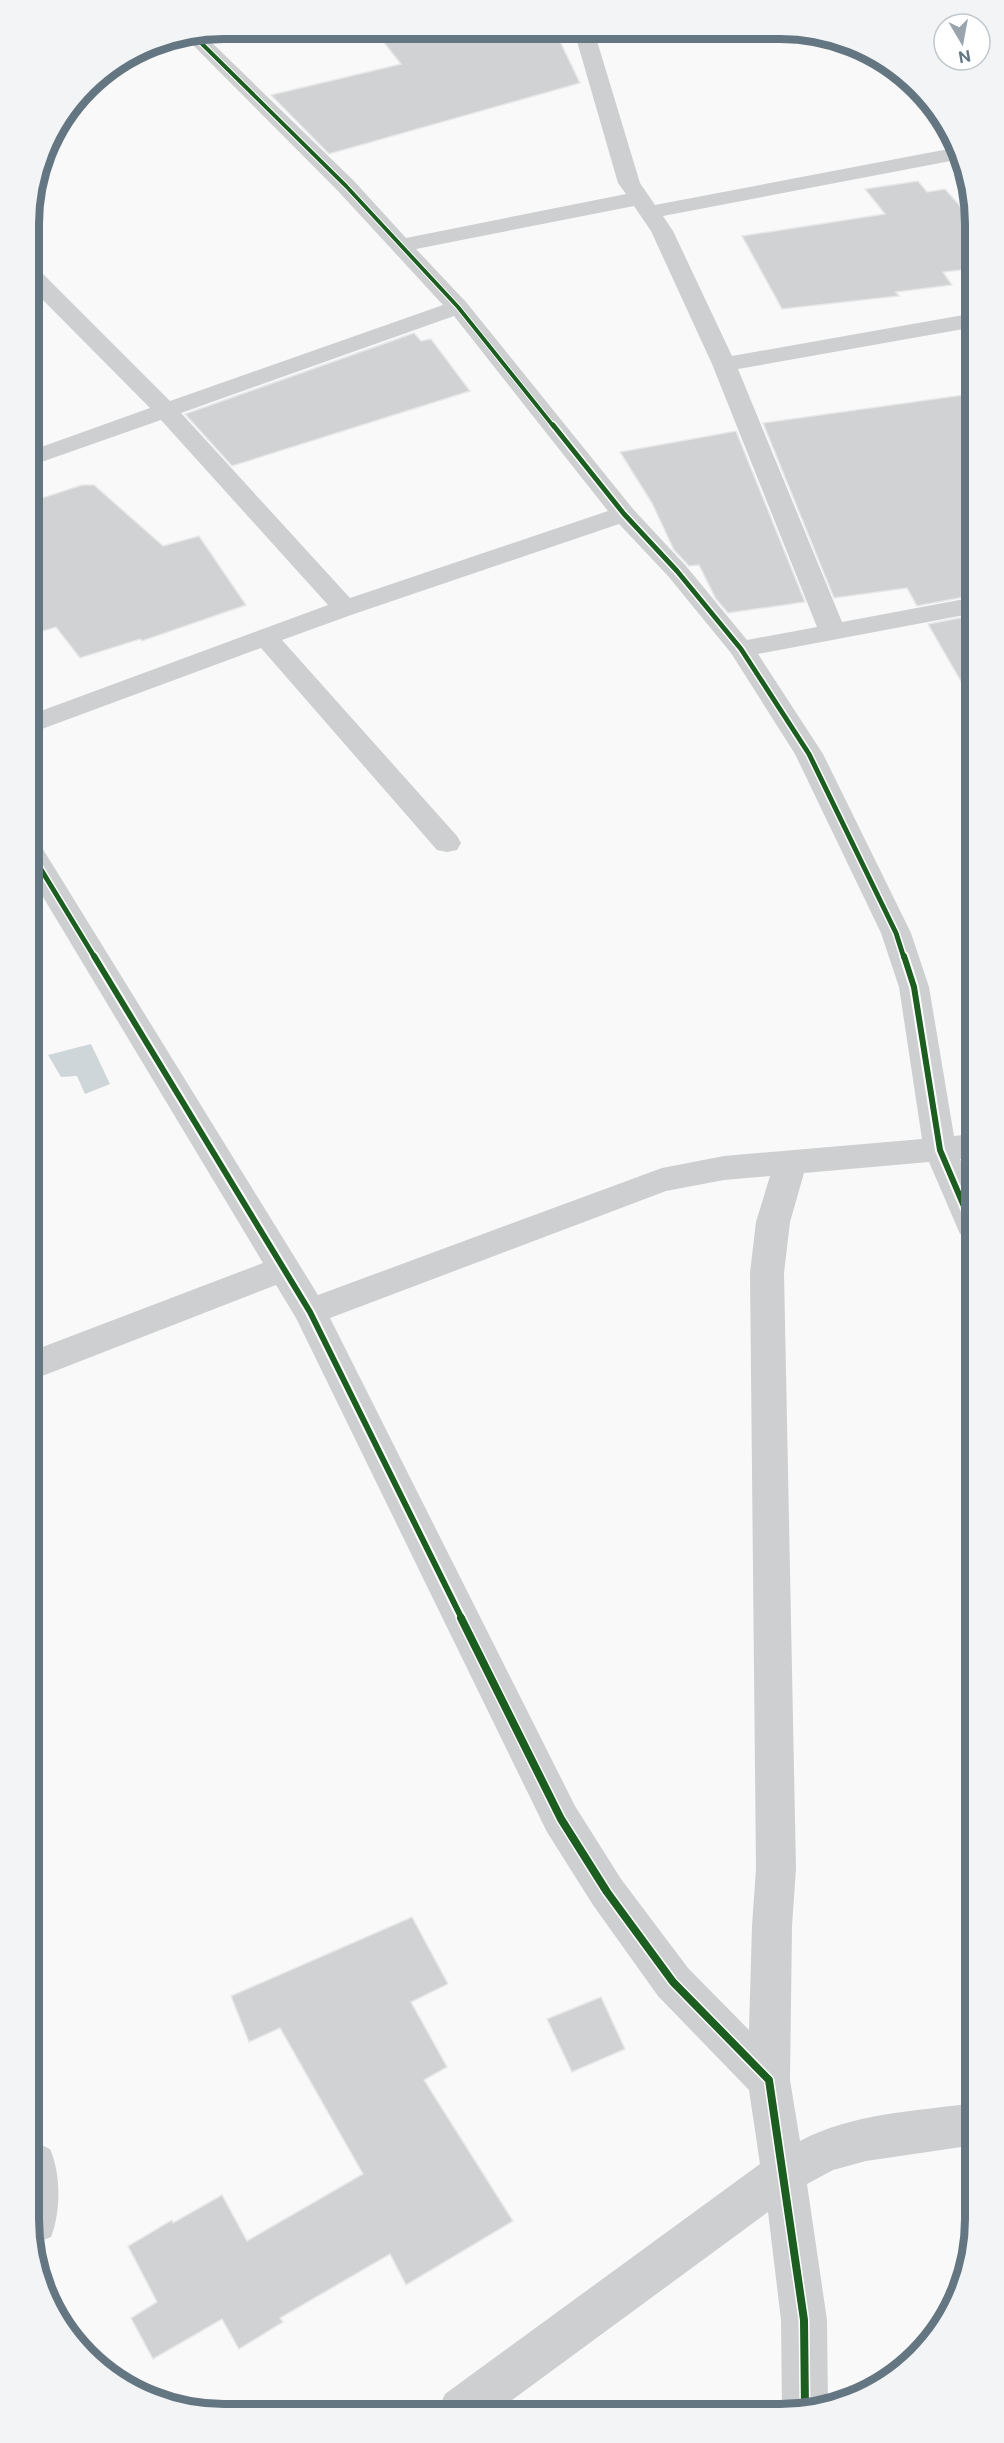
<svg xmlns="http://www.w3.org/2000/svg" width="1004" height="2443" viewBox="0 0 1004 2443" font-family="'Public Sans',sans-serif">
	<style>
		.water { fill: #ced6d9 }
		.building { fill: #d0d2d3; stroke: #e8e8e8; stroke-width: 1.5 }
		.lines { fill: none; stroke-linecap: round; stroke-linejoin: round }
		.street { fill: #cecfd0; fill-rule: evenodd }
		.cycleway-far3-casing { stroke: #fff; stroke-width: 6 }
		.cycleway-far2-casing { stroke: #fff; stroke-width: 8 }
		.cycleway-far1-casing { stroke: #fff; stroke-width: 10 }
		.cycleway-casing { stroke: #fff; stroke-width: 11 }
		.cycleway-far3 { stroke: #1b5e20; stroke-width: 4 }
		.cycleway-far2 { stroke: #1b5e20; stroke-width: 5 }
		.cycleway-far1 { stroke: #1b5e20; stroke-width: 6 }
		.cycleway { stroke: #1b5e20; stroke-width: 8 }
		.rim { fill: none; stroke: #657683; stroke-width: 8 }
	</style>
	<rect width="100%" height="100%" fill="#f9f9f9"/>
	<path class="water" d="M91 1044 110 1084 85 1094 77 1076 61 1077 48 1055Z"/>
	<g class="building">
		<path d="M439 30 555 31 580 83 329 154 271 95 401 64 382 40Z"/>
		<path d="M918 181 927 192 945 189 969 216V269L943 272 952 285 896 292 899 296 782 309 742 236 885 214 865 189Z"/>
		<path d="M414 333 421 341 431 339 470 391 232 466 185 414Z"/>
		<path d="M970 394V596L917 606 907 588 834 598 763 423Z"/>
		<path d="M736 431 805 602 728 613 716 599 699 565 689 566 674 550 652 503 620 452Z"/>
		<path d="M82 485H94L163 546 199 536 246 605 142 641 140 639 80 658 56 627 30 635V502Z"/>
		<path d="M970 616V697L928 624Z"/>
		<path d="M412 1917 448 1984 411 2002 447 2067 424 2080 513 2221 406 2285 390 2254 280 2318 283 2322 239 2349 222 2319 153 2359 131 2318 157 2302 128 2246 172 2220 173 2223 222 2195 247 2241 363 2174 280 2028 249 2042 231 1996Z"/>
		<path d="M601 1997 625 2049 572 2072 547 2019Z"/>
	</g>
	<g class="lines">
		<g class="street">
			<path d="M574 31H594L640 183 655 205 954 148 961 159 663 216 673 231 732 356 969 314V328L738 369 842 622 970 598V614L758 654 823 754 911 933 929 987 954 1136 972 1134V1158L960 1159 972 1187V1237L960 1234 929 1162 804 1173 790 1222 784 1273 796 1869 792 1926 790 2080 800 2141C852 2113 917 2111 975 2103V2145L866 2161 833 2170 807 2184 827 2320 828 2408H782L781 2320 768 2212 500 2409 438 2410 445 2394 760 2164 749 2090 658 1996 593 1905 547 1832 296 1318 276 1285 32 1380V1351L263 1263 31 877V843L41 846 318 1295 662 1168 724 1156 922 1139 899 987 881 933 795 754 731 653 668 576 619 524 354 614 282 640 457 836 461 843 457 850 447 852 437 850 261 648 31 733 30 715 328 605 161 420 30 466V451L150 408 29 286V266L37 268 170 401 443 305 338 191 184 36 202 33 354 181 406 238 626 194 618 183ZM634 206 651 231 712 364 817 627 747 640 686 566 633 509 466 302 416 249ZM454 316 608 511 350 598 181 413ZM770 1176 756 1222 750 1273 756 1869 752 1926 749 2030 688 1968 621 1879 575 1806 330 1318 666 1191 724 1180Z"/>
			<path d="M35 2142 50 2149C61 2174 61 2211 51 2237L35 2243Z"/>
		</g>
		<g class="cycleway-far3-casing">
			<path id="cycleway-far3" d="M193 35 346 186 458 307 554 427"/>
		</g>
		<g class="cycleway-far2-casing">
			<g id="cycleway-far2">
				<path d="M553 425 624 514 677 571 741 649 809 754 896 933 904 958"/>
				<path d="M31 853 95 958"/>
			</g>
		</g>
		<g class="cycleway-far1-casing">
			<g id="cycleway-far1">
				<path d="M94 956 310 1312 462 1619"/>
				<path d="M904 956 914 987 940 1150 972 1225"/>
			</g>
		</g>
		<g class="cycleway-casing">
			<path id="cycleway" d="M461 1618 561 1819 607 1892 673 1982 769 2080 804 2320 805 2408"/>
		</g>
		<use href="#cycleway-far3" class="cycleway-far3"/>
		<use href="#cycleway-far2" class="cycleway-far2"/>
		<use href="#cycleway-far1" class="cycleway-far1"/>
		<use href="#cycleway" class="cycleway"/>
	</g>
	<path d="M0 0H1004V2443H0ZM224 39H780A185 185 0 0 1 965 224V2219A185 185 0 0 1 780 2404H224A185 185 0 0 1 39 2219V224A185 185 0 0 1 224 39Z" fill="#f3f4f5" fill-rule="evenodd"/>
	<path class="rim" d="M224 39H780A185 185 0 0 1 965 224V2219A185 185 0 0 1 780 2404H224A185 185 0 0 1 39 2219V224A185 185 0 0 1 224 39Z"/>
	<g transform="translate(962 42) rotate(170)"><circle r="28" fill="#ffffff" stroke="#c1c8cd" stroke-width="1.5"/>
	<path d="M0-4.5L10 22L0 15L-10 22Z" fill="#99a4ac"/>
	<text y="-9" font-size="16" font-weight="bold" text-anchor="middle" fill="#657683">N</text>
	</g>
</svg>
